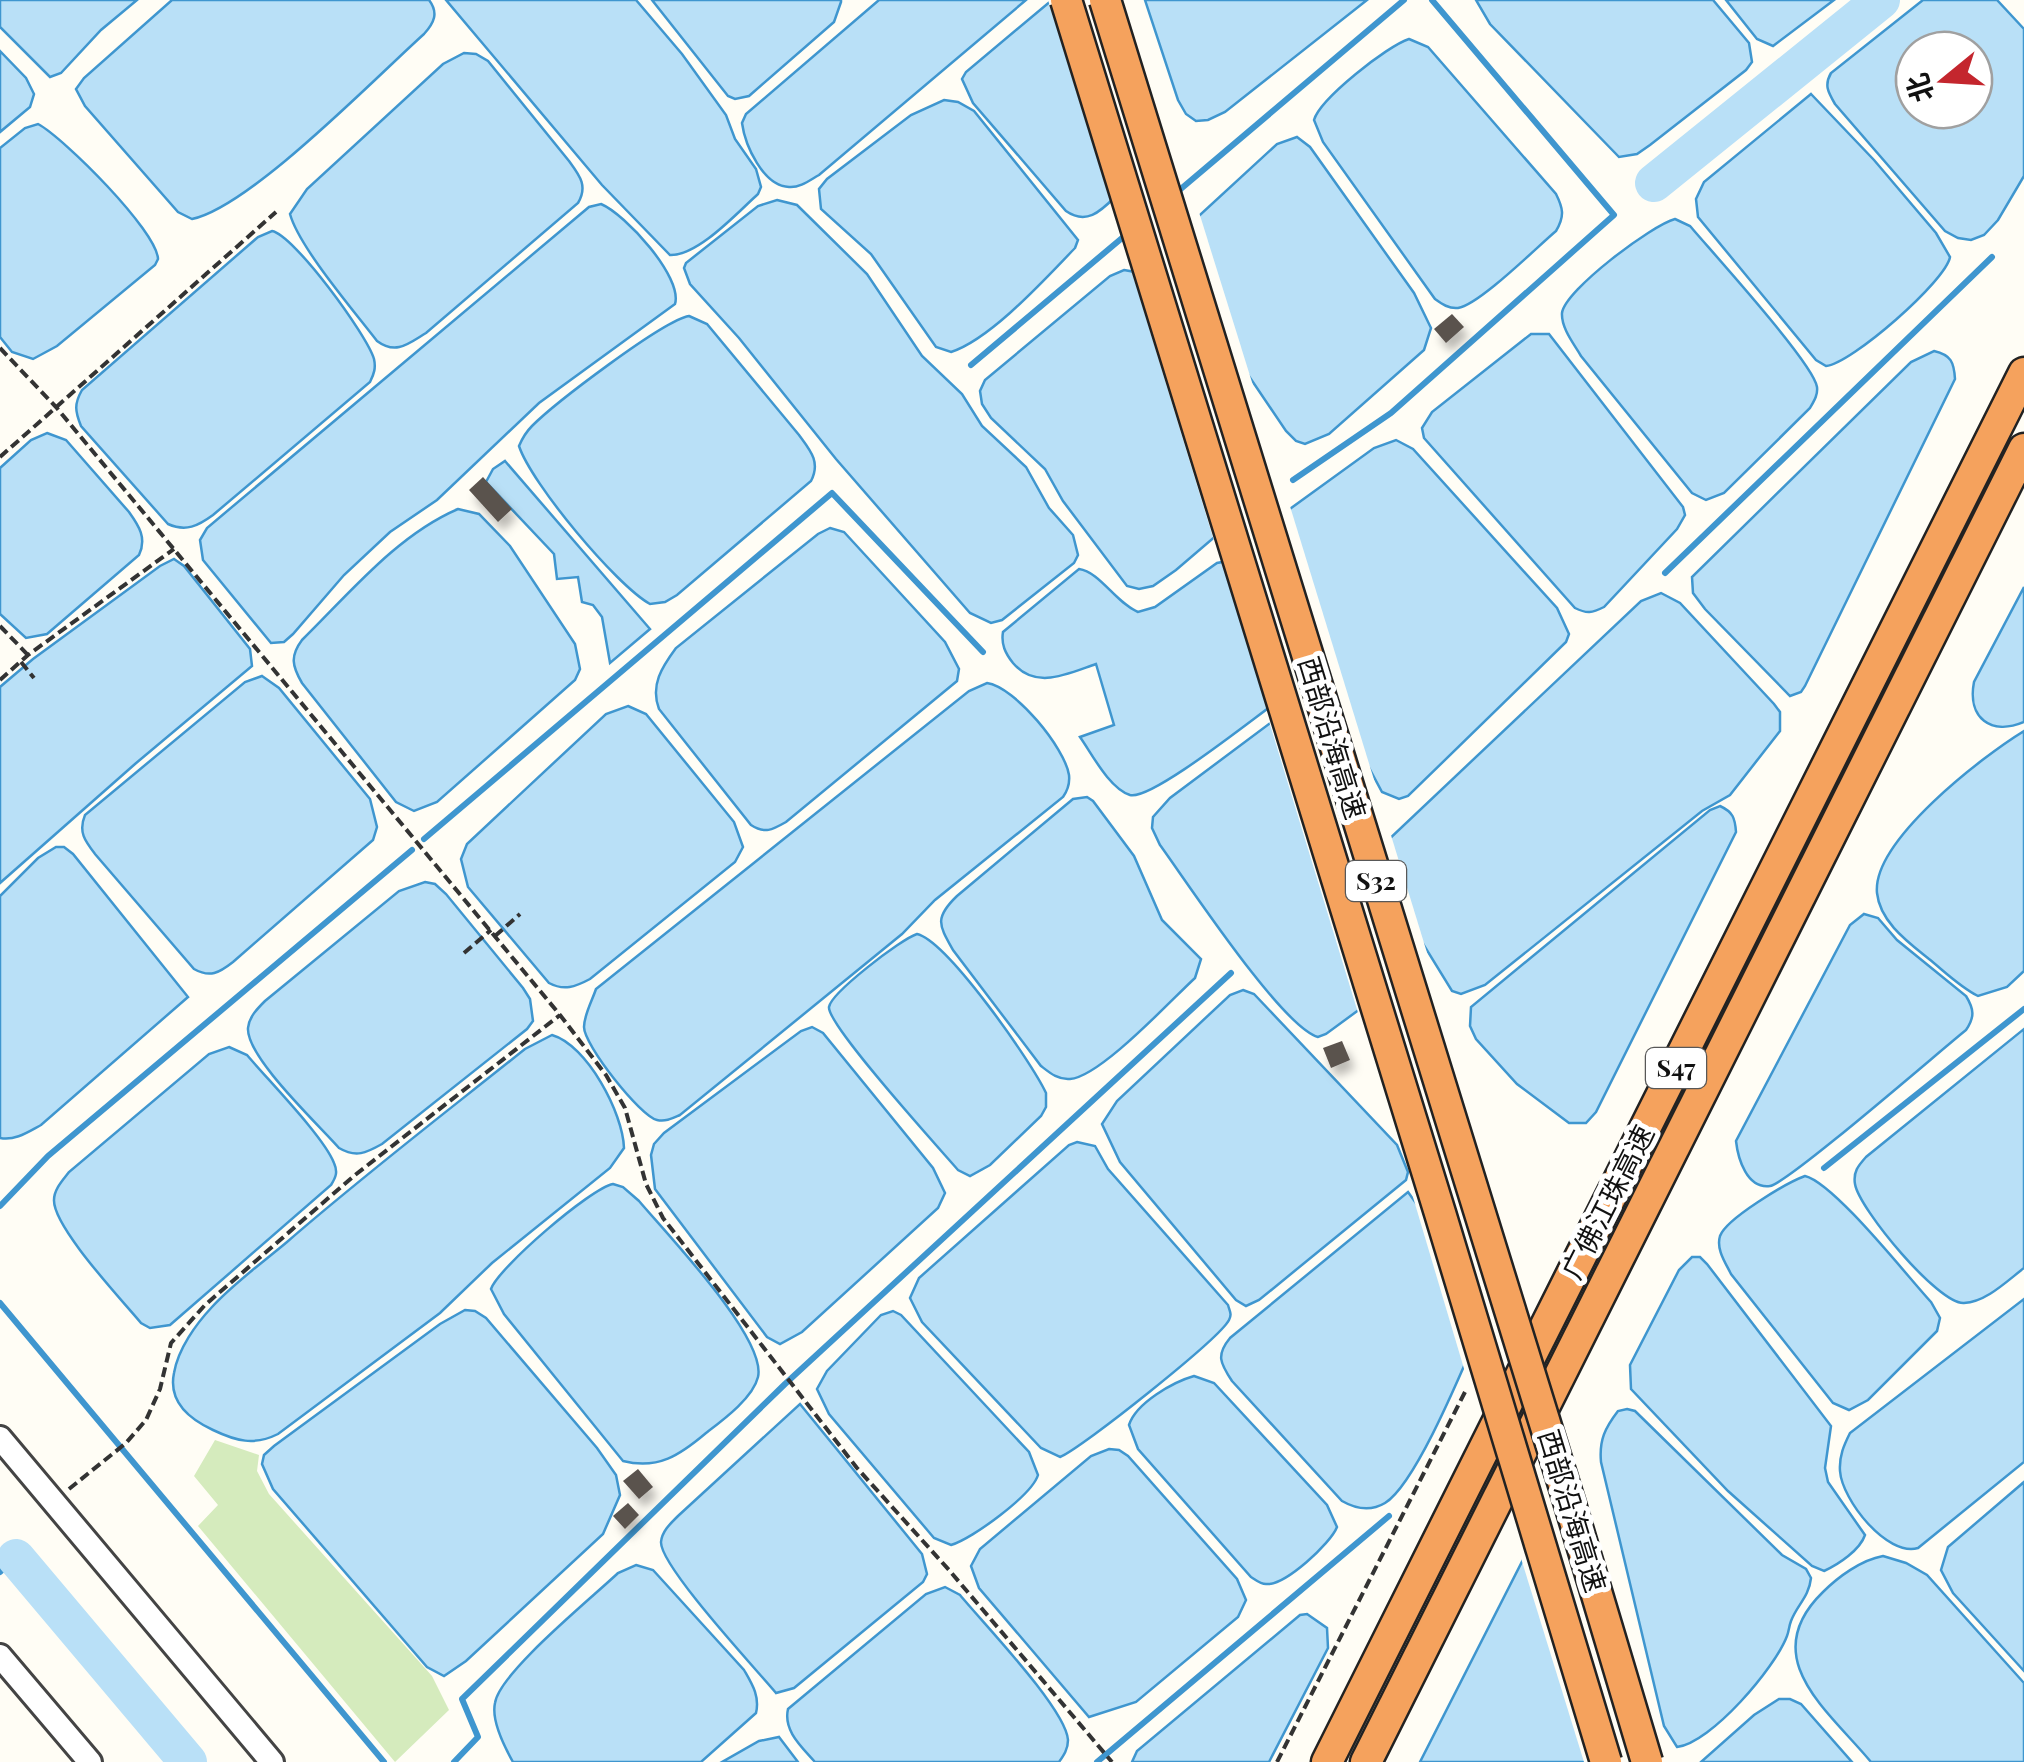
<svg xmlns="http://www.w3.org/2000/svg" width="2024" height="1762" viewBox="0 0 2024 1762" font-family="'Playfair Display','Noto Sans SC',serif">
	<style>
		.green { fill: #d5ebbd }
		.water { fill: #b9e0f7; stroke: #3f96cf; stroke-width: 2.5; fill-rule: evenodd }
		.pier { fill: #fffdf5 }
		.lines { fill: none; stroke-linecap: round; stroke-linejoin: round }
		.stream { stroke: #3f96cf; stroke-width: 6 }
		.river { stroke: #b9e0f7; stroke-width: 38 }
		.building { fill: #5a524d; filter: url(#shadow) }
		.minor-casing { stroke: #444; stroke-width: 28 }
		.highway-casing { stroke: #222; stroke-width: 35 }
		.path { stroke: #333; stroke-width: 4; stroke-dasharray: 10 5; stroke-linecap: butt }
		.minor { stroke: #fff; stroke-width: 22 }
		.highway { stroke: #f5a25d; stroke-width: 30 }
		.highway-bridge-casing { stroke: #222; stroke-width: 35; stroke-linecap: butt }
		.highway-bridge { stroke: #f5a25d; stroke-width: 30 }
		.labels { text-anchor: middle; stroke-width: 10; stroke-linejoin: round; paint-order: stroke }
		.shield { fill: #fff; stroke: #585858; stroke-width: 2.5 }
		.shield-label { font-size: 25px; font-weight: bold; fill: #111 }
		.street-label { font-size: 28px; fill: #111; stroke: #fff }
	</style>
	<defs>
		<filter id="shadow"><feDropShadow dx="5" dy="9" stdDeviation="5" flood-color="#0004"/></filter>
	</defs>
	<rect width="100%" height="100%" fill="#fffdf5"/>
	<path class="green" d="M215 1440 259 1455 257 1471 269 1494 432 1676 449 1710 395 1762 198 1526 218 1505 194 1476Z"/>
	<g class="water">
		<path d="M0 0H137L101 30 61 73 50 77 0 27Z"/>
		<path d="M172 0H429C439 13 434 23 424 34 375 78 250 207 192 219L178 212 85 106 76 89 84 78Z"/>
		<path d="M446 0H636L682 54 726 115 735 139 756 169 761 187 758 194C737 213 698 256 670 255L602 185Z"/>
		<path d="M652 0H841V2L834 22 749 96 735 99 728 96Z"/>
		<path d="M879 0H1026L819 175C810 180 800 188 789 187 763 186 745 145 742 123L746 114Z"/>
		<path d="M1052 0 1115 197C1100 212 1086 225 1066 211L973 103 962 79 966 72Z"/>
		<path d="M1145 0H1367L1225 112 1208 120 1196 121 1186 114 1178 100Z"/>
		<path d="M1476 0H1713L1749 43 1752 62 1746 70 1650 145 1637 154 1619 157 1490 24Z"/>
		<path d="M1726 0H1834L1773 46 1757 39Z"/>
		<path d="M1923 0H1997L2024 29V176L1998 220 1984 235 1971 240 1958 238 1945 231 1835 104C1828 92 1824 85 1831 73ZM1914 50H1974V110H1914Z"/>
		<path d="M1409 39 1428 47 1556 194C1563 208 1565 216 1556 231 1537 247 1479 305 1458 308 1449 309 1442 304 1435 299L1323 142 1314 120C1320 99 1387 46 1409 39Z"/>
		<path d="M0 51 26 78 34 94 30 107 0 132Z"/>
		<path d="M464 53 476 54 488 61 569 161C580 176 588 186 578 203L426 333C408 344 396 355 377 341 354 311 299 247 290 214L307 189 443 64Z"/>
		<path d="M1811 94 1874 160 1936 233 1950 257C1946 281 1851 364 1826 366L1816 360 1698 217 1696 199 1704 182Z"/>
		<path d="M944 100 958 102 974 111 1078 240 1075 248C1045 279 991 339 951 352L936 347 871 254 821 209 819 189 827 179 911 115Z"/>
		<path d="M38 124C64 138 157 231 158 259L155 265 57 346 33 359 12 352 0 337V148L25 128Z"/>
		<path d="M1297 137 1310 147 1414 293 1431 328 1424 350 1329 434 1305 444 1296 441 1286 431 1163 249 1277 144Z"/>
		<path d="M777 200 797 205 867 274 922 356 962 394 982 426 1026 467 1049 508 1073 535 1078 555 1074 563 1002 620 991 623 970 613 836 459 739 338 690 284 684 268 686 263 758 206Z"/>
		<path d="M601 204C625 214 683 277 675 304L539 403 437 500 390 532 344 575 293 634 284 642 271 643 203 560 200 540 207 528 589 207Z"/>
		<path d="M1675 219 1690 226C1712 252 1814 364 1817 387 1818 395 1814 401 1810 408L1724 493 1706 500 1692 493 1581 356C1574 344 1561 328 1562 313 1565 290 1652 225 1675 219Z"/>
		<path d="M272 231C294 235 367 335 374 359 376 368 374 374 370 382L213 515C198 526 186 532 168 524L81 426C75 411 74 404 82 390L258 237Z"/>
		<path d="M1124 270 1135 272 1266 493 1176 570 1153 586 1139 589 1127 586 1063 501 1045 469 991 418 982 404 980 391 985 380 1110 276Z"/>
		<path d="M689 316 707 324 799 435C810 450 821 462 811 481L677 595 665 602 650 604C616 585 531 483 519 446 522 439 526 432 532 426 554 404 662 321 689 316Z"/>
		<path d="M1531 334H1549L1683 507 1685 515 1677 529 1604 607C1592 613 1587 614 1575 608L1424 438 1422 428 1432 412Z"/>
		<path d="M1934 351C1951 355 1954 362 1955 379L1805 686 1801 692 1790 696 1705 609 1693 593 1692 577 1911 362Z"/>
		<path d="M47 433 66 440 129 512C139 526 147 538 139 555L47 634 26 638 0 614V468L31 440Z"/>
		<path d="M1396 440 1413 449 1557 608 1569 634 1566 642 1408 796 1399 799 1382 792 1247 540 1374 448Z"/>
		<path d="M505 461 650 629 610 663 602 617 593 605 582 602 578 577 557 579 554 554 486 482 493 469Z"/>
		<path d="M458 509 479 514 510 546 575 644 580 669 575 680 437 802 414 811 396 802 302 683C292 666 290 656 302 640 349 594 397 535 458 509Z"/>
		<path d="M830 528 844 532 945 642 959 669 957 681 786 822C772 830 765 834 751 825L659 709C650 685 662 667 676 648L818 534Z"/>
		<path d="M174 559 184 566 250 649 252 666 135 764 0 883V687L33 659 160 566Z"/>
		<path d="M1228 561 1278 701C1255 717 1151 801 1130 795 1109 788 1092 754 1080 737L1114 725 1096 664C1067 674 1036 690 1013 663 1005 653 1001 644 1003 632L1079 569C1100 572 1115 602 1138 612L1155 607 1217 563Z"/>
		<path d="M2024 587V722C1991 736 1967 718 1974 682Z"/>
		<path d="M1661 593 1680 603 1774 704 1780 712V731L1730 795 1702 811 1485 985 1461 994 1452 991 1385 882V843L1641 601Z"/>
		<path d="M262 676 279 688 370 799 377 827 373 840 233 962C219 973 210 978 194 969L95 854C85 841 78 832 85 815L245 682Z"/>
		<path d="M987 683C1015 687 1065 748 1069 775 1070 784 1068 790 1063 797L935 900 902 934 680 1115C673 1118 666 1122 657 1120 640 1116 584 1045 584 1027 584 1015 592 1001 596 989L969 691Z"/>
		<path d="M628 706 646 714 734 822 743 847 735 862 590 979C575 987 564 991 549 983L468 887 461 859 467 844 606 714Z"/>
		<path d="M1293 706 1398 981 1326 1034 1318 1037C1282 1027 1187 882 1160 845L1152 828 1153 817 1170 798Z"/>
		<path d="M2024 731V971L2007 987 1978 996C1960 987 1944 971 1929 959 1908 942 1880 922 1877 893 1872 841 1983 756 2024 731Z"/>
		<path d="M1087 797 1093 801 1134 856 1162 920 1201 959 1195 978C1170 1001 1100 1077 1070 1079 1058 1080 1050 1073 1041 1066L953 950C939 925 934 918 957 896L1073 799Z"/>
		<path d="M1720 806C1733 812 1735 818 1736 832L1596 1112 1586 1123H1569L1517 1084 1476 1039 1470 1026 1471 1007 1710 810Z"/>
		<path d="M56 847H64L73 854 188 997 41 1125C28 1132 15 1141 0 1138V896L38 858Z"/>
		<path d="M425 882 435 884 446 894 523 988 530 999 533 1021 527 1029 382 1144C366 1153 356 1158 339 1148 319 1125 246 1057 248 1028 249 1017 257 1009 265 1001L399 891Z"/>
		<path d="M1864 914 1878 918 1897 940 1966 996C1974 1009 1975 1017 1966 1030 1941 1050 1787 1184 1770 1186 1747 1189 1738 1159 1736 1141L1850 925Z"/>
		<path d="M917 934C947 941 1031 1061 1046 1093V1107L1041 1116 990 1165 970 1176 958 1170C939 1148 827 1025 829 1007 831 993 901 939 917 934Z"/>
		<path d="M1243 990 1254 994 1397 1145 1408 1172 1406 1180 1259 1300 1246 1306 1236 1300 1120 1162 1102 1124 1117 1101 1230 995Z"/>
		<path d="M812 1027 823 1033 933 1168 945 1193 938 1208 802 1332 780 1344 767 1337 655 1189 651 1155 654 1144 664 1133 801 1031Z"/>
		<path d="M2024 1029V1268C2007 1281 1986 1302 1964 1303 1939 1305 1859 1209 1855 1184 1853 1172 1858 1166 1866 1157Z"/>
		<path d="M552 1035C587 1045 623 1113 624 1148L610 1168 492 1263 440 1313 278 1434C254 1446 236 1441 213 1430 189 1419 168 1402 174 1373 178 1349 196 1324 212 1307 234 1283 262 1263 287 1242 364 1175 445 1113 525 1049Z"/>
		<path d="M229 1047 247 1055C268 1080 324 1137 334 1163 338 1172 336 1177 331 1185L170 1325 150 1328 141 1323C122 1300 53 1227 54 1200 54 1189 63 1180 69 1172L209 1054Z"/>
		<path d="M1077 1142 1095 1146 1108 1169 1228 1305C1230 1312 1232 1314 1229 1320 1219 1339 1082 1448 1060 1457L1041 1448 922 1322 910 1298 919 1278 1069 1145Z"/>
		<path d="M1805 1176C1834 1183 1907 1276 1931 1302L1940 1318 1937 1331 1868 1400 1849 1410 1833 1403 1731 1274C1725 1262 1716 1249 1720 1236 1726 1219 1786 1183 1805 1176Z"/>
		<path d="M613 1184 623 1187 639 1201C665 1232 767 1338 758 1377 753 1398 723 1420 706 1433 680 1455 658 1470 623 1461L504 1314 491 1289C498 1268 591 1188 613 1184Z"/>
		<path d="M1408 1192 1490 1306C1471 1348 1419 1482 1385 1503 1370 1512 1356 1509 1342 1501L1232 1381C1220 1363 1216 1355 1230 1338Z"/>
		<path d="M1692 1257H1700L1707 1264 1831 1426 1825 1468 1828 1482 1865 1535C1860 1550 1839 1564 1824 1571L1812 1566 1728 1491 1631 1389 1630 1365 1679 1270Z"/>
		<path d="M2024 1299V1462L1918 1548C1887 1557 1842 1500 1840 1471 1839 1456 1844 1445 1850 1433Z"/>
		<path d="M465 1310 475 1311 486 1318 597 1448 616 1475 620 1495 603 1534 466 1661 444 1676 427 1667 273 1489 262 1464 264 1455 274 1446 440 1324Z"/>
		<path d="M893 1311 901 1315 1029 1452 1038 1475C1032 1495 972 1539 951 1545L934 1538 829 1414 817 1389 827 1371 881 1315Z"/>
		<path d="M1194 1376 1214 1383 1327 1505 1337 1527C1331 1543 1285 1586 1266 1584 1260 1584 1256 1580 1251 1577L1138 1449 1129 1425C1136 1403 1173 1382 1194 1376Z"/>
		<path d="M800 1404 922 1554 927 1574 923 1582 794 1688 776 1693C756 1669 660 1566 661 1542 662 1531 671 1523 678 1516Z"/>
		<path d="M1627 1409 1635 1411 1782 1555 1806 1569 1811 1578C1809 1597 1797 1605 1791 1621 1789 1626 1789 1631 1787 1636 1775 1668 1711 1743 1677 1747L1664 1726 1601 1462C1599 1440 1605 1428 1618 1411Z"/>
		<path d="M1109 1449 1119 1450 1128 1456 1237 1579 1246 1600 1238 1617 1136 1702 1089 1717 979 1588 971 1566 980 1549 1091 1456Z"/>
		<path d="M2024 1482V1671L1953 1593 1941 1570 1948 1547Z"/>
		<path d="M1531 1544 1596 1762H1420Z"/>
		<path d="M1883 1556 1906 1563 1927 1575 2024 1683V1762H1871C1829 1711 1755 1658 1823 1592 1838 1577 1861 1560 1883 1556Z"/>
		<path d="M636 1565 653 1570 744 1670C752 1684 760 1696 756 1713L701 1762H513C504 1746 491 1721 495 1703 499 1673 593 1597 618 1573Z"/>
		<path d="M945 1587 960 1595C983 1623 1066 1709 1068 1740 1068 1749 1064 1755 1059 1762H815C802 1747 783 1731 788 1709L926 1594Z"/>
		<path d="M1307 1614 1327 1628 1328 1648 1269 1762H1132L1137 1751 1300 1615Z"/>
		<path d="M1779 1699H1790L1801 1704 1852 1762H1701L1754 1715Z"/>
		<path d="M779 1737 798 1762H722L759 1741Z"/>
	</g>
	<g class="pier">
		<path d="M1048 0H1102L1132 131 1120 198 1112 207Z"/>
		<path d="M1198 209 1256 395 1158 250 1160 245Z"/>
		<path d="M1130 266 1139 269 1270 492 1269 497 1215 544Z"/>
		<path d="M1289 503 1379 796 1242 541 1243 536Z"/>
		<path d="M1290 702 1298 704 1403 981 1359 1016 1268 718Z"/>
		<path d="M1390 832 1432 969 1381 885 1376 852Z"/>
		<path d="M1410 1187 1495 1305 1465 1372Z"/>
		<path d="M1527 1541 1601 1762H1584L1520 1555Z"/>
	</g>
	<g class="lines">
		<g class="stream">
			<path d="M1176 193 1404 0"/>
			<path d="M971 365 1128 233"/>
			<path d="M1293 480 1391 413 1614 215 1432 0"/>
			<path d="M1665 573 1992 257"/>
			<path d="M424 839 832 493 983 652"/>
			<path d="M1824 1168 2024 1009"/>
			<path d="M0 1206 48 1156 412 850"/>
			<path d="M0 1303 384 1762"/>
			<path d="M0 1572 16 1558"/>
			<path d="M454 1762 478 1737 462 1699 785 1384 1231 973"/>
			<path d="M1097 1762 1389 1516"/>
		</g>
		<g class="river">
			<path d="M1654 183 1881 0"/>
			<path d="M16 1558 188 1762"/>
		</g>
	</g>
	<g class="building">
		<path d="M1452 314 1464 327 1446 343 1434 329Z"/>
		<path d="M483 477 512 509 498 522 469 490Z"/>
		<path d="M1342 1041 1350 1060 1331 1068 1323 1048Z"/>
		<path d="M638 1469 653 1487 639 1499 623 1481Z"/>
		<path d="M628 1503 639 1515 625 1529 613 1516Z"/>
	</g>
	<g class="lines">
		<g class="minor-casing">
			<g id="minor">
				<path d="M0 1438 272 1762"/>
				<path d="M0 1656 90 1762"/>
			</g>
		</g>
		<g class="highway-casing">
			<g id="highway">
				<path d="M1327 1762 2024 373"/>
				<path d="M1366 1762 2024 449"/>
			</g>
		</g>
		<g class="path">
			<path d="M0 348 56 407 560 1015 606 1075 625 1108 646 1184 663 1218 857 1468 949 1570 1112 1762"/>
			<path d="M0 457 276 212"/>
			<path d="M0 626 28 655"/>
			<path d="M21 662 34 678"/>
			<path d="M0 680 28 655 174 549"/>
			<path d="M495 936 520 914"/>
			<path d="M464 953 491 930"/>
			<path d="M69 1489 126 1443 146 1420 160 1389 171 1343 205 1305 355 1175 560 1015"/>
			<path d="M1277 1762 1465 1392"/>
		</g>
		<use href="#minor" class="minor"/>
		<use href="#highway" class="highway"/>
		<g class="highway-bridge-casing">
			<g id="highway-bridge">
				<path d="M1066 0 1440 1213 1606 1762"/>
				<path d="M1105 0 1569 1501 1647 1762"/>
			</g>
		</g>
		<use href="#highway-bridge" class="highway-bridge"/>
	</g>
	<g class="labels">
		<g class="shield">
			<rect x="1346" y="861" width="60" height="40" rx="8"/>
			<rect x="1646" y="1048" width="60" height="40" rx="8"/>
		</g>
		<g class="shield-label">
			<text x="1376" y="890">S32</text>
			<text x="1676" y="1077">S47</text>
		</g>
		<g class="street-label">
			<text transform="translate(1332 738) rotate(73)" y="10">西部沿海高速</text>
			<text transform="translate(1608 1202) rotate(-63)" y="10">广佛江珠高速</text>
			<text transform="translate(1572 1511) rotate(73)" y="10">西部沿海高速</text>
		</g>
	</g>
	<g transform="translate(1944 80) rotate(252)"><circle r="48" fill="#ffffff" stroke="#a0a0a0" stroke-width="2.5"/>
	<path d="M0-8L18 38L0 25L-18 38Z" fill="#c4262e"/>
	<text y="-15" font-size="28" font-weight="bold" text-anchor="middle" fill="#111111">北</text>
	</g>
</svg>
